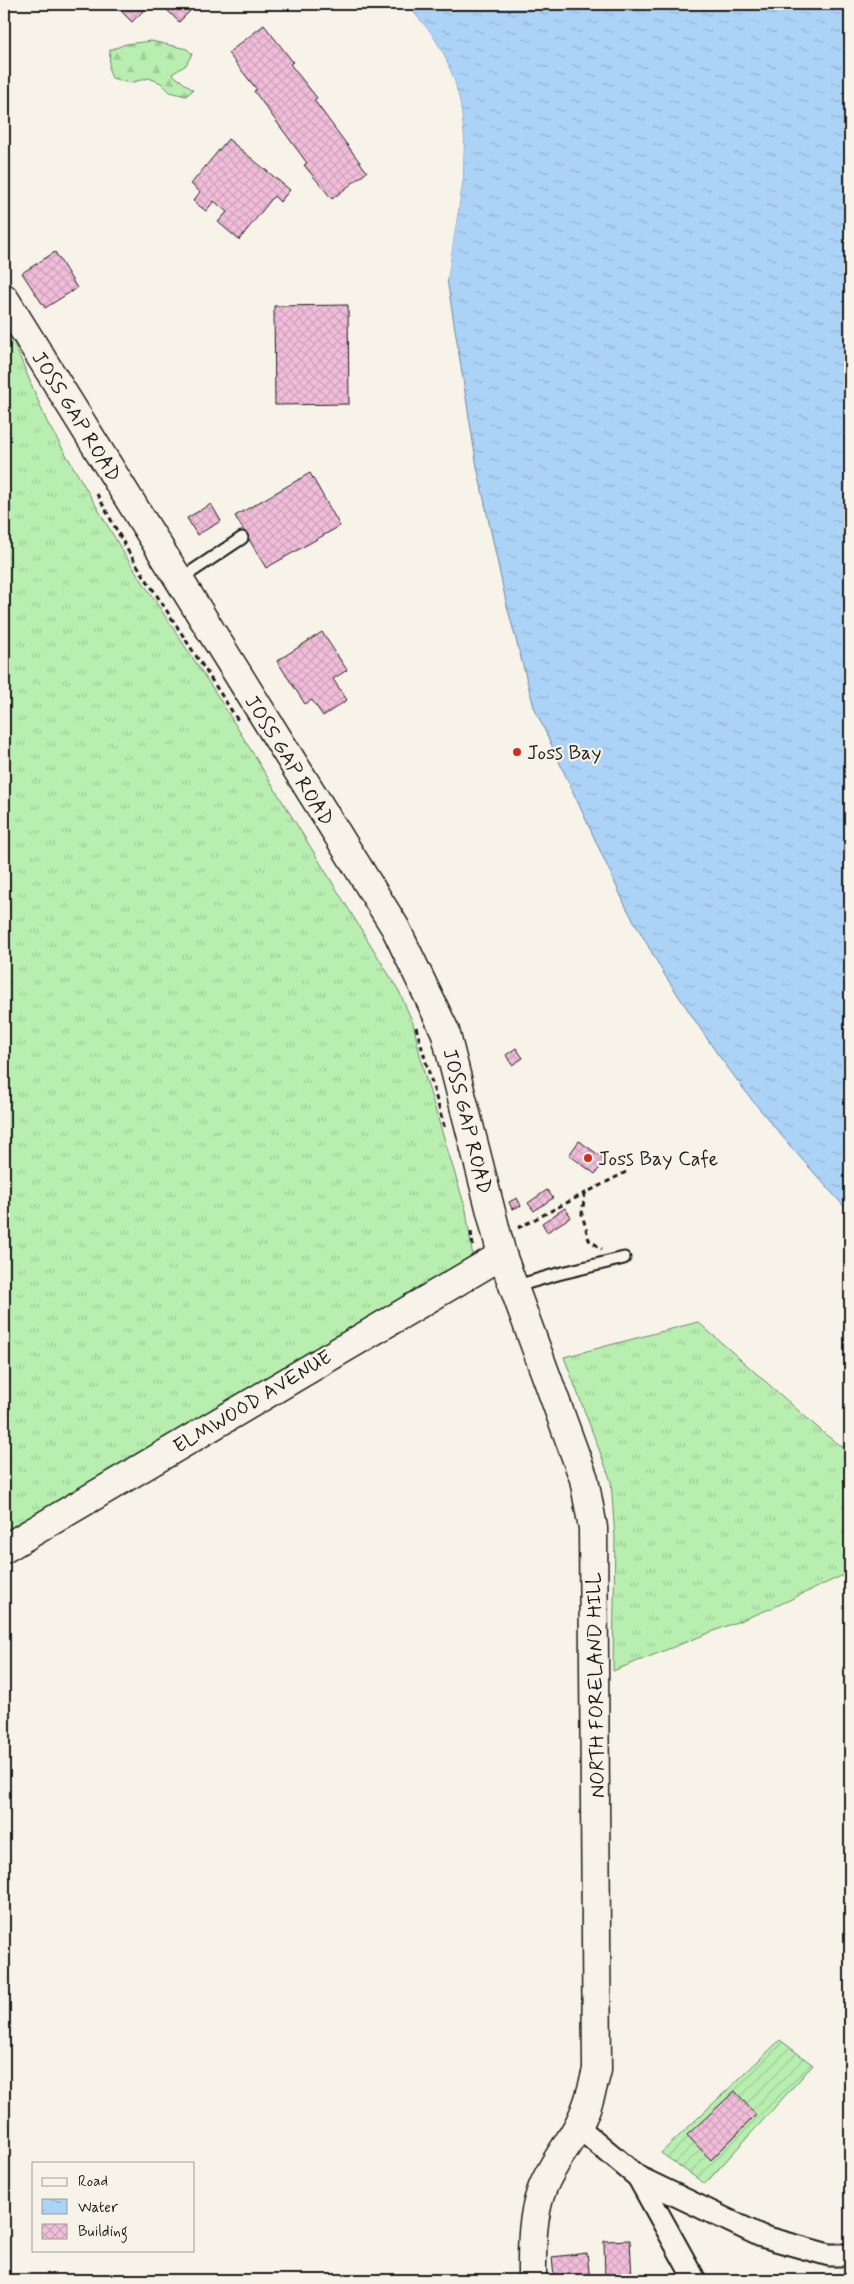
<svg xmlns="http://www.w3.org/2000/svg" width="854" height="2284" viewBox="0 0 854 2284" font-family="Mynerve,sans-serif">
	<style>
		.grass { fill: url(#grass-tufts); stroke: #6a8666 }
		.forest { fill: url(#forest-firs); stroke: #6a8666 }
		.garden { fill: url(#garden-furrows); stroke: #6a8666; fill-rule: evenodd }
		.water { fill: url(#water-ripples); stroke: #72899f }
		.pier { fill: #f7f3e8 }
		.building { fill: url(#building-cross-hatch); stroke: #1c1c1c }
		.lines { fill: none; stroke-linecap: round; stroke-linejoin: round }
		.lane-casing { stroke: #1c1c1c; stroke-width: 15 }
		.street-casing { stroke: #1c1c1c; stroke-width: 25 }
		.secondary-casing { stroke: #1c1c1c; stroke-width: 31 }
		.path { stroke: #1c1c1c; stroke-width: 3; stroke-dasharray: 5 4; stroke-linecap: butt }
		.lane { stroke: #f7f3e8; stroke-width: 11 }
		.street { stroke: #f7f3e8; stroke-width: 21 }
		.secondary { stroke: #f7f3e8; stroke-width: 28 }
		.poi-dot { fill: #c8321e; stroke: #f7f3e8; stroke-width: 2 }
		.labels { text-anchor: middle; stroke-width: 4.5; stroke-linejoin: round; paint-order: stroke }
		.street-label { font-size: 20px; fill: #1c1c1c; stroke: #f7f3e8 }
		.poi-label { font-size: 20px; fill: #1c1c1c; stroke: #f7f3e8; text-anchor: start }
	</style>
	<defs>
		<pattern id="grass-tufts" width="24" height="20" patternUnits="userSpaceOnUse" patternTransform="scale(1.25)"><rect width="24" height="20" fill="#b8efb1"/><path d="M3 7l-1-3M5 7V3M7 7l1-3M15 17l-1-3M17 17v-4M19 17l1-3" fill="none" stroke="#9ecc98"/></pattern>
		<pattern id="forest-firs" width="22" height="20" patternUnits="userSpaceOnUse" patternTransform="scale(1.25)"><rect width="22" height="20" fill="#b8efb1"/><path d="M5 1l3.5 6h-7zM16 11l3.5 6h-7z" fill="#9ecc98"/></pattern>
		<pattern id="garden-furrows" width="10" height="10" patternUnits="userSpaceOnUse" patternTransform="scale(1.25)"><rect width="10" height="10" fill="#b8efb1"/><path d="M-1 1l2-2M0 10L10 0M9 11l2-2" fill="none" stroke="#9ecc98"/></pattern>
		<pattern id="water-ripples" width="26" height="14" patternUnits="userSpaceOnUse" patternTransform="scale(1.25)"><rect width="26" height="14" fill="#acd2f6"/><path d="M2 4q2-2 4 0t4 0M15 11q2-2 4 0t4 0" fill="none" stroke="#93b4d2"/></pattern>
		<pattern id="building-cross-hatch" width="8" height="8" patternUnits="userSpaceOnUse" patternTransform="scale(1.25)"><rect width="8" height="8" fill="#f1bdda"/><path d="M0 0l8 8M0 8l8-8" fill="none" stroke="#cea2ba"/></pattern>
	</defs>
	<rect width="100%" height="100%" fill="#f7f3e8"/>
	<filter id="ink" filterUnits="userSpaceOnUse"><feTurbulence type="fractalNoise" baseFrequency=".02" numOctaves="2"/><feDisplacementMap in="SourceGraphic" scale="10" xChannelSelector="R" yChannelSelector="G"/><feConvolveMatrix kernelMatrix="1 2 1 2 8 2 1 2 1" color-interpolation-filters="sRGB"/></filter>
	<g filter="url(#ink)">
		<g class="grass">
			<path d="M4 319 47 422 123 552 217 695 399 991 413 1023 424 1073 466 1210 473 1258 4 1535Z"/>
			<path d="M698 1322 826 1435 850 1452V1572L772 1608 613 1671 615 1538 611 1481 564 1357Z"/>
		</g>
		<path class="forest" d="M151 41 187 49 192 54 186 65 172 74 193 90 186 96 170 92 161 83 149 78 129 83 112 78 109 70 110 50 126 44Z"/>
		<path class="garden" d="M780 2040 813 2065 705 2184 661 2153ZM756 2115 711 2160 688 2135Z"/>
		<path class="water" d="M406 4H850V1213L791 1147 752 1100 716 1052 664 974 626 907 534 707 507 606 477 467 447 279 463 179 464 137 460 103 454 80 444 55 431 33Z"/>
		<path class="pier" d="M404 4H406L431 33 444 55 454 80 460 103 464 137 463 179 446 287 445 278 460 179 462 137 457 104 452 80 442 56 429 34Z"/>
		<g class="building">
			<path d="M114 4H150L132 22Z"/>
			<path d="M161 4H190L188 6 191 10 179 22Z"/>
			<path d="M264 25 293 62 290 64 317 98 314 100 367 172 332 199 304 165 307 163 254 91 257 90 228 53Z"/>
			<path d="M228 139 290 190 280 202 274 196 239 240 218 222 227 212 214 201 206 211 193 201 200 192 191 184Z"/>
			<path d="M55 252 77 288 45 308 22 273Z"/>
			<path d="M348 305 349 404 275 405 274 306Z"/>
			<path d="M310 473 340 526 266 568 235 516Z"/>
			<path d="M211 504 221 521 197 535 187 518Z"/>
			<path d="M322 632 347 670 333 679 347 700 323 716 312 700 305 704 277 661Z"/>
			<path d="M516 1048 523 1058 512 1065 506 1055Z"/>
			<path d="M579 1141 606 1160 595 1174 569 1155Z"/>
			<path d="M547 1190 553 1198 534 1211 528 1203Z"/>
			<path d="M517 1198 521 1206 512 1209 509 1202Z"/>
			<path d="M565 1208 571 1217 547 1232 542 1223Z"/>
			<path d="M735 2091 756 2115 711 2160 687 2135Z"/>
			<path d="M630 2240 632 2280H605L604 2241Z"/>
			<path d="M587 2253 590 2280H570L569 2274 554 2276 552 2257Z"/>
		</g>
		<g class="lines">
			<g class="lane-casing">
				<g id="lane">
					<path d="M179 580 242 538"/>
					<path d="M513 1287 558 1274 624 1258"/>
				</g>
			</g>
			<g class="street-casing">
				<g id="street">
					<path d="M578 2127 638 2177 761 2236 829 2255H850"/>
					<path d="M638 2177 695 2280"/>
				</g>
			</g>
			<g class="secondary-casing">
				<g id="secondary">
					<path d="M4 298 395 927 445 1031 502 1255 584 1479 593 1528 597 2070C592 2090 587 2110 577 2128 565 2150 549 2169 541 2192 531 2221 532 2250 532 2280"/>
					<path d="M4 1549 502 1255"/>
				</g>
			</g>
			<g class="path">
				<path d="M97 494 128 551 239 722"/>
				<path d="M416 1027 445 1129"/>
				<path d="M585 1193 582 1214 589 1240 602 1249"/>
				<path d="M518 1228 626 1172"/>
				<path d="M471 1232 473 1246"/>
			</g>
			<use href="#lane" class="lane"/>
			<use href="#street" class="street"/>
			<use href="#secondary" class="secondary"/>
		</g>
	</g>
	<g class="poi-dot">
		<circle cx="517" cy="752" r="5"/>
		<circle cx="588" cy="1158" r="5"/>
	</g>
	<g class="labels">
		<g class="street-label">
			<text transform="translate(77 416) rotate(58)" y="7">JOSS GAP ROAD</text>
			<text transform="translate(290 760) rotate(58)" y="7">JOSS GAP ROAD</text>
			<text transform="translate(468 1121) rotate(76)" y="7">JOSS GAP ROAD</text>
			<text transform="translate(252 1401) rotate(-31)" y="7">ELMWOOD AVENUE</text>
			<text transform="translate(595 1685) rotate(-91)" y="7">NORTH FORELAND HILL</text>
		</g>
		<g class="poi-label">
			<text x="527" y="759">Joss Bay</text>
			<text x="598" y="1165">Joss Bay Cafe</text>
		</g>
	</g>
	<rect width="854" height="2284" fill="none" stroke="#f7f3e8" stroke-width="20"/>
	<rect x="10" y="10" width="834" height="2264" fill="none" stroke="#1c1c1c" stroke-width="2" filter="url(#ink)"/>
	<rect x="32" y="2162" width="162" height="90" fill="#f7f3e8" stroke="#9f9d96"/>
	<rect x="42" y="2178" width="25" height="8" fill="#f7f3e8" stroke="#9f9d96"/>
	<text x="78" y="2186" font-size="15" fill="#1c1c1c">Road</text>
	<rect x="42" y="2199" width="25" height="15" fill="url(#water-ripples)" stroke="#9f9d96"/>
	<text x="78" y="2212" font-size="15" fill="#1c1c1c">Water</text>
	<rect x="42" y="2224" width="25" height="15" fill="url(#building-cross-hatch)" stroke="#9f9d96"/>
	<text x="78" y="2236" font-size="15" fill="#1c1c1c">Building</text>
</svg>
